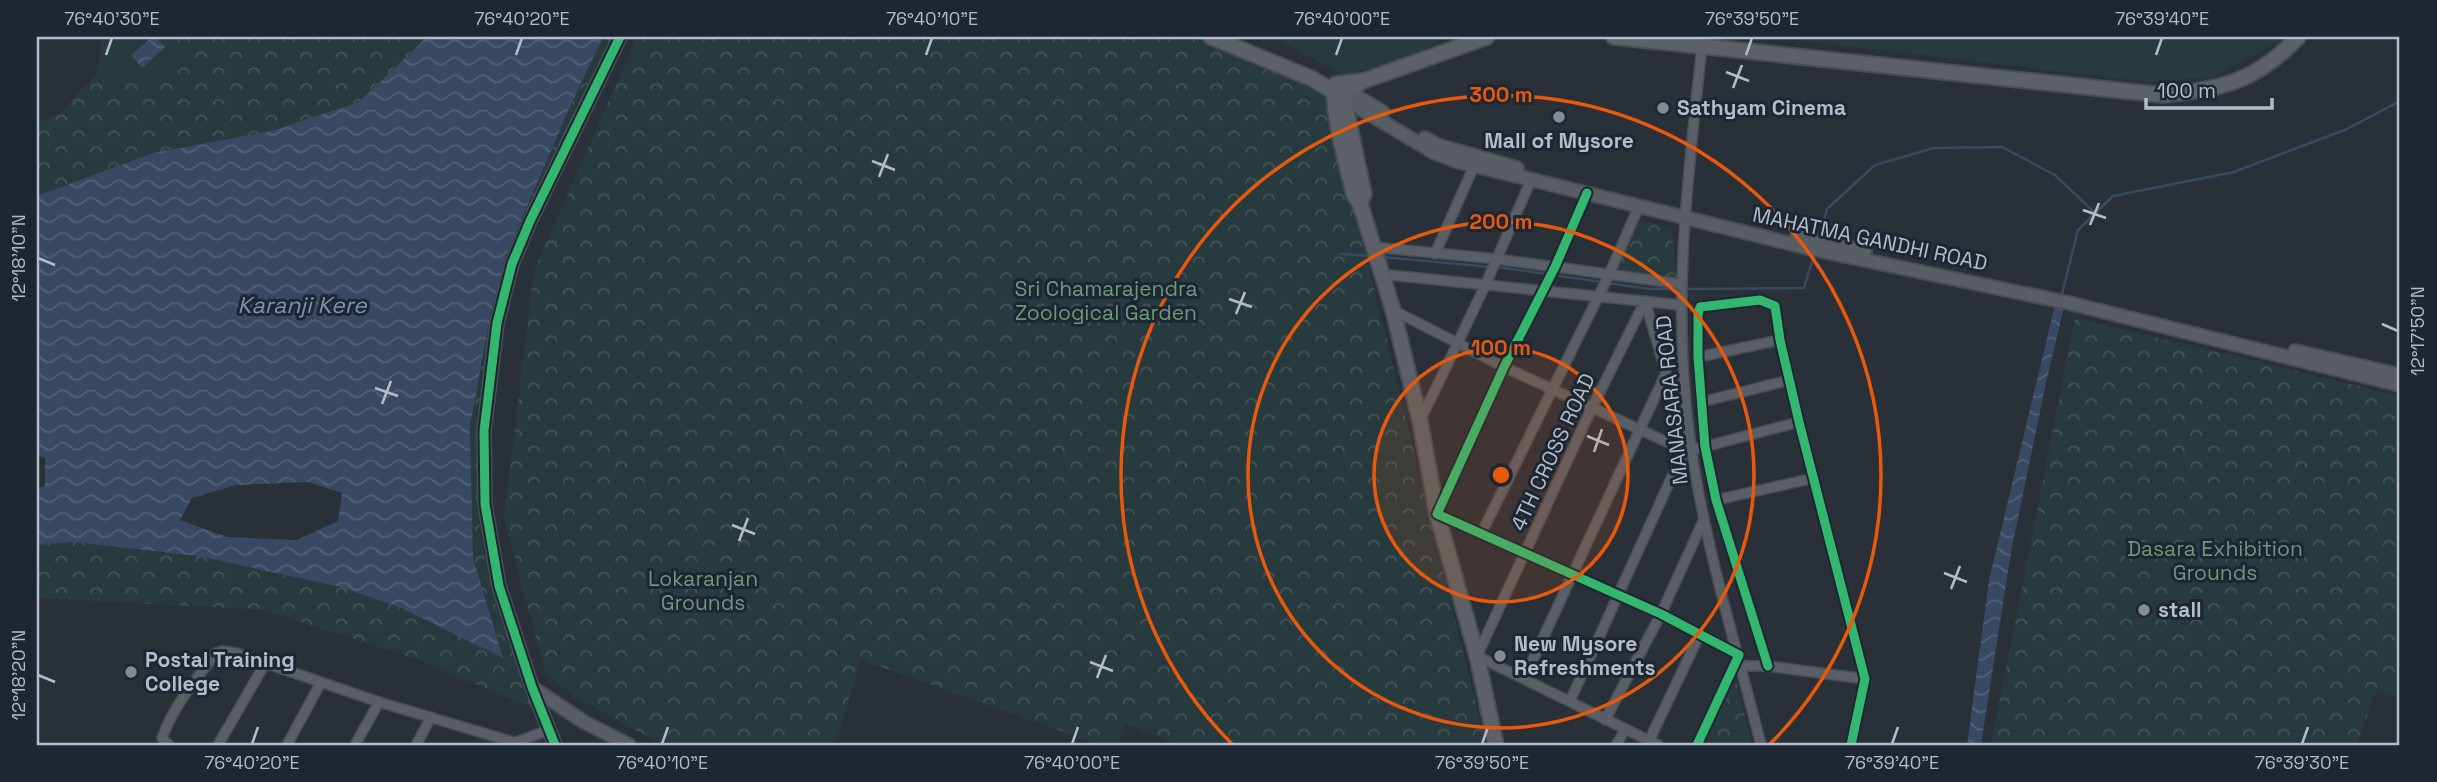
<svg xmlns="http://www.w3.org/2000/svg" width="2437" height="782" viewBox="0 0 2437 782" font-family="'Space Grotesk',sans-serif">
	<style>
		.grass { fill: #273a3e }
		.forest { fill: url(#forest-crowns) }
		.water { fill: url(#water-waves); fill-rule: evenodd }
		.lines { fill: none; stroke-linecap: round; stroke-linejoin: round }
		.stream { stroke: #384963; stroke-width: 2.5 }
		.street-casing { stroke: #484c53; stroke-width: 12 }
		.secondary-casing { stroke: #484c53; stroke-width: 16 }
		.primary-casing { stroke: #484c55; stroke-width: 18 }
		.street { stroke: #5a5e66; stroke-width: 9 }
		.secondary { stroke: #595d64; stroke-width: 12 }
		.primary { stroke: #5c6168; stroke-width: 14 }
		.cycleway-casing { stroke: #1d2633; stroke-width: 13 }
		.cycleway { stroke: #33b770; stroke-width: 9 }
		.ticks { fill: none; stroke: #b4bcc9; stroke-width: 2.5 }
		.ring { fill: none; stroke: #e8590c; stroke-width: 3.5 }
		.poi-dot { fill: #848b96; stroke: #1d2633; stroke-width: 2.5 }
		.labels { text-anchor: middle; stroke-width: 6; stroke-linejoin: round; paint-order: stroke }
		.poi-label { font-size: 21px; font-weight: bold; fill: #b4bcc9; stroke: #1d2633; text-anchor: start }
		.street-label { font-size: 21px; fill: #b4bcc9; stroke: #1d2633 }
		.park-label { font-size: 21px; fill: #6b9a76; stroke: #1d2633 }
		.water-label { font-size: 23px; font-style: italic; fill: #7c92b1; stroke: #1d2633 }
		.centre { fill: #e8590c; stroke: #1d2633; stroke-width: 3.5 }
		.ring-label { font-size: 21px; text-anchor: middle; font-weight: bold; fill: #e8590c; stroke: #1d2633; stroke-width: 6; stroke-linejoin: round; paint-order: stroke }
		.neatline { fill: none; stroke: #b4bcc9; stroke-width: 2.5 }
		.ticks-label { font-size: 18px; text-anchor: middle; fill: #b4bcc9 }
	</style>
	<defs>
		<pattern id="forest-crowns" width="20" height="18" patternUnits="userSpaceOnUse" patternTransform="scale(1.75)"><rect width="20" height="18" fill="#273a3e"/><path d="M2 6a3 3 0 1 1 6 0M12 15a3 3 0 1 1 6 0" fill="none" stroke="#445559"/></pattern>
		<pattern id="water-waves" width="16" height="10" patternUnits="userSpaceOnUse" patternTransform="scale(1.75)"><rect width="16" height="10" fill="#384963"/><path d="M0 5q4-4 8 0t8 0" fill="none" stroke="#526178"/></pattern>
	</defs>
	<rect width="100%" height="100%" fill="#2a3038"/>
	<g class="grass">
		<path d="M102 37H176L171 78 97 73Z"/>
		<path d="M1274 37H1445L1418 54 1344 76Z"/>
		<path d="M1774 37H2282L2278 42 2213 77 2147 82Z"/>
	</g>
	<g class="forest">
		<path d="M176 37H427L359 102 271 131 37 196V123L60 113 97 73 170 78Z"/>
		<path d="M603 37H615L509 257 477 416V486L481 541 497 609 534 709 418 660 265 610 37 598V545L74 542 198 556 342 587 399 607 502 658 473 558 470 427 489 322 505 258 569 109Z"/>
		<path d="M637 37H1199L1325 88 1486 745H1180L1126 724 1118 745H1101L861 660 835 745H663L579 699 546 675 504 518 534 270Z"/>
		<path d="M1636 220 1672 229 1677 280 1612 272Z"/>
		<path d="M2075 318 2400 396V699L2376 691 2357 745H1991Z"/>
		<path d="M1736 680 1752 745H1701Z"/>
	</g>
	<g class="water">
		<path d="M152 37H155L165 47 142 68 131 55Z"/>
		<path d="M427 37H603L569 109 505 258 489 322 470 427 473 558 503 658 399 607 341 587 198 556 74 542 37 545V491L45 485V458L37 455V196L153 153 271 131 359 102ZM308 482 342 493 338 521 297 540 227 537 180 520 192 498 236 485Z"/>
		<path d="M2055 305 2064 307 2046 383 2011 552 1981 745H1967L1989 580Z"/>
	</g>
	<g class="lines">
		<g class="stream">
			<path d="M1819 238 1827 209 1875 165 1934 148 2002 147 2055 175 2095 213"/>
			<path d="M1341 254 1372 256"/>
			<path d="M1382 257 1491 267"/>
			<path d="M1497 267 1602 282"/>
			<path d="M1608 283 1650 289H1678"/>
			<path d="M1685 289 1804 288 1814 255"/>
			<path d="M2061 298 2078 230 2113 196 2234 172 2347 129 2400 101"/>
		</g>
		<g class="street-casing">
			<g id="street">
				<path d="M1702 46C1688 175 1672 300 1689 431 1702 537 1735 641 1761 745"/>
				<path d="M1587 193 1555 267 1504 367 1437 514 1661 614 1739 655 1697 745"/>
				<path d="M1373 247 1497 259 1681 284"/>
				<path d="M1435 254 1474 166"/>
				<path d="M1380 274 1680 305"/>
				<path d="M1645 301 1590 412 1477 656 1658 745"/>
				<path d="M1393 310 1504 367 1684 450H1692L1799 422"/>
				<path d="M1698 357 1780 340"/>
				<path d="M1701 402 1790 380"/>
				<path d="M1421 419 1485 286 1531 180"/>
				<path d="M1716 500 1814 478"/>
				<path d="M1481 534 1608 277 1639 206"/>
				<path d="M1741 666H1768L1865 679"/>
				<path d="M1768 666 1716 500 1705 447 1698 357V314L1700 307 1760 300 1775 306 1780 340 1799 422 1865 679 1851 745"/>
				<path d="M1524 679 1666 373 1645 301"/>
				<path d="M1570 701 1684 450"/>
				<path d="M1605 720 1661 614 1704 519"/>
				<path d="M1649 741 1700 634"/>
				<path d="M511 744 549 730"/>
				<path d="M169 745 162 738C173 707 196 679 216 653L222 651 236 653 379 702 513 742"/>
				<path d="M218 745 266 662"/>
				<path d="M287 745 321 682"/>
				<path d="M355 745 379 702"/>
				<path d="M416 745 431 717"/>
				<path d="M1616 745 1625 730"/>
			</g>
		</g>
		<g class="secondary-casing">
			<g id="secondary">
				<path d="M1348 91 1383 112"/>
				<path d="M1344 99 1435 153 1456 161 1812 249 2069 303 2400 385"/>
				<path d="M1425 138 1437 145 1517 168"/>
				<path d="M1797 236 1865 251"/>
				<path d="M2295 351 2400 375"/>
				<path d="M533 688 584 722 629 745"/>
				<path d="M555 745 532 687 499 586 485 504 484 431 497 323 512 264 530 221 620 37"/>
			</g>
		</g>
		<g class="primary-casing">
			<g id="primary">
				<path d="M1211 37 1313 79 1340 96"/>
				<path d="M1614 37 2163 95C2221 89 2256 82 2298 37"/>
				<path d="M1363 81 1487 37"/>
				<path d="M1360 203 1364 194 1344 99 1348 91 1363 81 1336 84C1328 99 1349 174 1354 195L1360 203 1393 310 1420 421 1437 514 1477 656 1496 745"/>
			</g>
		</g>
		<use href="#street" class="street"/>
		<use href="#secondary" class="secondary"/>
		<use href="#primary" class="primary"/>
		<g class="cycleway-casing">
			<g id="cycleway">
				<path d="M1587 193 1555 267 1504 367 1437 514 1661 614 1739 655 1697 745"/>
				<path d="M1768 666 1716 500 1705 447 1698 357V314L1700 307 1760 300 1775 306 1780 340 1799 422 1865 679 1851 745"/>
				<path d="M555 745 532 687 499 586 485 504 484 431 497 323 512 264 530 221 620 37"/>
			</g>
		</g>
		<use href="#cycleway" class="cycleway"/>
	</g>
	<path class="ticks" d="M106 55 112 38M516 55 522 38M926 55 932 38M1336 55 1342 38M1746 55 1752 38M2156 55 2162 38M1726 72 1749 81M1733 88 1742 65M872 161 895 170M879 177 888 154M2083 210 2106 218M2090 225 2099 203M38 258 55 265M1229 299 1252 307M1236 314 1245 292M2382 324 2398 331M375 388 398 396M382 404 391 381M1587 436 1609 445M1594 452 1602 429M732 525 755 534M739 541 748 518M1944 573 1967 582M1951 589 1960 566M1090 662 1113 671M38 675 55 682M1097 678 1106 655M252 744 258 727M662 744 668 727M1072 744 1078 727M1482 744 1488 727M1892 744 1898 727M2302 744 2308 727"/>
	<circle cx="1501" cy="475" r="127" fill="#e8590c" fill-opacity=".12"/>
	<g class="ring">
		<circle cx="1501" cy="475" r="127"/>
		<circle cx="1501" cy="475" r="253"/>
		<path d="M1232 744A380 380 0 1 1 1770 744"/>
	</g>
	<g class="poi-dot">
		<circle cx="1663" cy="108" r="7"/>
		<circle cx="1559" cy="117" r="7"/>
		<circle cx="2144" cy="610" r="7"/>
		<circle cx="1500" cy="656" r="7"/>
		<circle cx="131" cy="672" r="7"/>
	</g>
	<g class="labels">
		<g class="poi-label">
			<text x="1677" y="115">Sathyam Cinema</text>
			<text x="1559" y="148" text-anchor="middle">Mall of Mysore</text>
			<text x="2158" y="617">stall</text>
			<text x="1514" y="651">New Mysore<tspan x="1514" dy="24">Refreshments</tspan></text>
			<text x="145" y="667">Postal Training<tspan x="145" dy="24">College</tspan></text>
		</g>
		<g class="street-label">
			<text transform="translate(1870 239) rotate(12)" y="7">MAHATMA GANDHI ROAD</text>
			<text transform="translate(1672 400) rotate(-96)" y="7">MANASARA ROAD</text>
			<text transform="translate(1553 452) rotate(-65)" y="7">4TH CROSS ROAD</text>
		</g>
		<g class="park-label">
			<text x="1106" y="296">Sri Chamarajendra<tspan x="1106" dy="24">Zoological Garden</tspan></text>
			<text x="2215" y="556">Dasara Exhibition<tspan x="2215" dy="24">Grounds</tspan></text>
			<text x="703" y="586">Lokaranjan<tspan x="703" dy="24">Grounds</tspan></text>
		</g>
		<g class="water-label">
			<text x="302" y="313">Karanji Kere</text>
		</g>
	</g>
	<circle cx="1501" cy="475" r="10" class="centre"/>
	<g class="ring-label">
		<text x="1501" y="102">300 m</text>
		<text x="1501" y="229">200 m</text>
		<text x="1501" y="355">100 m</text>
	</g>
	<rect width="2437" height="782" fill="none" stroke="#1d2633" stroke-width="77"/>
	<path d="M2146 98v10h126v-10" fill="none" stroke="#b4bcc9" stroke-width="3.5"/>
	<text x="2157" y="98" font-size="21" fill="#b4bcc9" stroke="#1d2633" stroke-width="5" paint-order="stroke">100 m</text>
	<rect x="38" y="38" width="2360" height="706" class="neatline"/>
	<g class="ticks-label">
		<text x="112" y="25">76°40'30"E</text>
		<text x="522" y="25">76°40'20"E</text>
		<text x="932" y="25">76°40'10"E</text>
		<text x="1342" y="25">76°40'00"E</text>
		<text x="1752" y="25">76°39'50"E</text>
		<text x="2162" y="25">76°39'40"E</text>
		<text transform="translate(19 258) rotate(-90)" y="6">12°18'10"N</text>
		<text transform="translate(2418 331) rotate(-90)" y="6">12°17'50"N</text>
		<text transform="translate(19 675) rotate(-90)" y="6">12°18'20"N</text>
		<text x="252" y="769">76°40'20"E</text>
		<text x="662" y="769">76°40'10"E</text>
		<text x="1072" y="769">76°40'00"E</text>
		<text x="1482" y="769">76°39'50"E</text>
		<text x="1892" y="769">76°39'40"E</text>
		<text x="2302" y="769">76°39'30"E</text>
	</g>
</svg>
